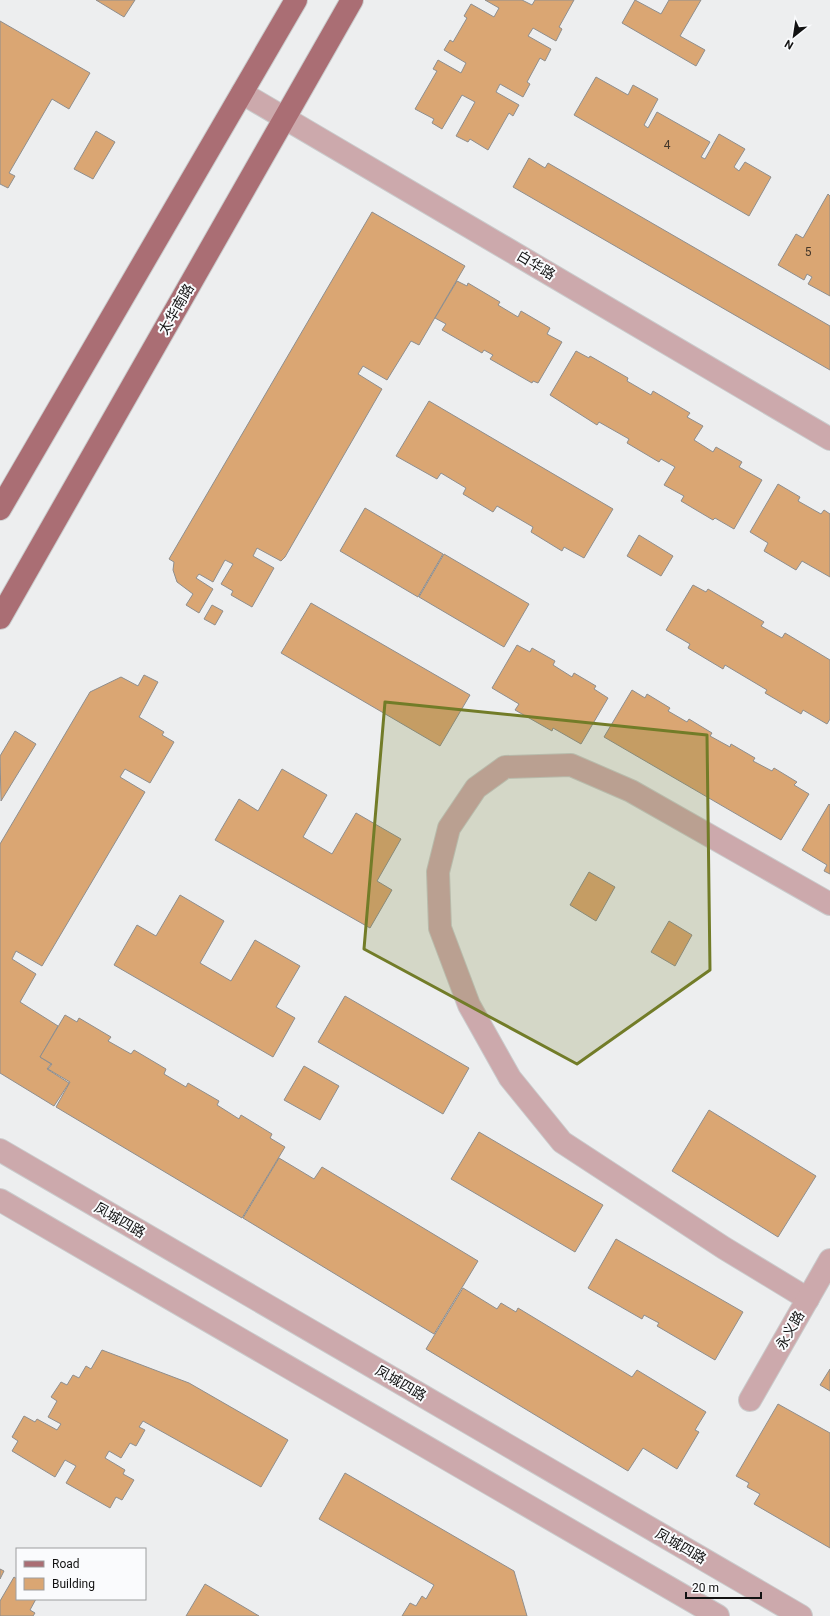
<svg xmlns="http://www.w3.org/2000/svg" width="830" height="1616" viewBox="0 0 830 1616" font-family="Roboto,'Noto Sans SC',sans-serif">
	<style>
		.building { fill: #daa673; stroke: #8f8e8d }
		.lines { fill: none; stroke-linecap: round; stroke-linejoin: round }
		.minor-casing { stroke: #cacbcc; stroke-width: 24 }
		.tertiary-casing { stroke: #cacbcc; stroke-width: 24 }
		.primary-casing { stroke: #cacbcc; stroke-width: 24 }
		.minor { stroke: #cca9ac; stroke-width: 22 }
		.tertiary { stroke: #cca9ac; stroke-width: 22 }
		.primary { stroke: #aa6e74; stroke-width: 22 }
		.marked { fill: #727c28; fill-opacity: 0.2; stroke: #727c28; stroke-width: 3; stroke-linejoin: round }
		.labels { text-anchor: middle; stroke-width: 4; stroke-linejoin: round; paint-order: stroke }
		.number-label { font-size: 12px; fill: #44372a }
		.street-label { font-size: 14px; fill: #121212; stroke: #fafbfd }
	</style>
	<rect width="100%" height="100%" fill="#edeeef"/>
	<g class="building">
		<path d="M96 0H135L124 17Z"/>
		<path d="M485 0H522L532 5 535 0H574L559 27 562 29 556 41 533 28 528 36 551 49 545 61 540 58 527 82 530 84 523 97 500 84 496 92 519 105 513 116 509 113 488 150 470 139 468 142 456 136 475 102 462 95 442 129 432 123 434 119 415 109 437 71 433 69 438 60 461 73 466 63 444 50 450 40 453 42 467 18 464 16 471 4 494 17 499 8Z"/>
		<path d="M635 0 661 14 669 0H701L680 36 705 50 696 66 622 23Z"/>
		<path d="M0 21 90 73 69 109 52 99 9 173 15 176 8 188 0 184Z"/>
		<path d="M596 77 628 95 633 85 658 99 644 125 648 128 657 112 710 142 701 157 705 159 719 134 745 149 734 167 739 171 745 162 771 177 749 216 574 115Z"/>
		<path d="M96 131 115 142 93 179 74 169Z"/>
		<path d="M529 158 545 168 548 163 830 326V370L513 187Z"/>
		<path d="M828 194 830 196V296L808 284 812 277 807 274 804 280 778 265 796 234 803 238Z"/>
		<path d="M372 212 465 266 419 345 411 341 387 380 363 366 358 374 382 389 285 557 281 561 257 548 253 556 274 568 252 607 231 595 233 591 221 584 233 564 225 560 213 582 199 574 196 578 213 589 199 613 186 605 193 594 177 582 173 570 174 562 169 559Z"/>
		<path d="M457 281 467 286 468 283 500 302 498 305 518 317 521 311 550 328 547 334 562 342 538 383 533 381 532 383 490 359 493 355 484 350 482 353 442 330 446 324 435 318Z"/>
		<path d="M576 351 589 358 590 356 628 378 627 381 651 395 653 391 690 413 687 417 703 426 694 440 713 452 716 447 742 462 739 467 762 480 734 529 715 518 713 520 681 501 684 496 664 485 675 467 661 459 659 462 627 443 629 439 599 422 597 425 550 395Z"/>
		<path d="M429 401 613 509 584 558 564 547 562 551 531 532 533 527 497 506 493 512 463 494 466 488 441 473 437 479 396 456Z"/>
		<path d="M778 484 800 497 798 501 821 514 824 510 830 514V577L802 561 796 570 764 551 768 543 750 532Z"/>
		<path d="M365 508 443 554 418 597 340 551Z"/>
		<path d="M639 535 673 556 661 576 627 556Z"/>
		<path d="M444 554 529 604 504 647 419 597Z"/>
		<path d="M693 585 706 592 708 589 764 622 761 626 782 638 785 633 830 660V719L827 724 803 710 801 714 765 693 767 690 725 665 723 669 688 648 690 644 666 630Z"/>
		<path d="M311 603 470 695 440 746 281 653Z"/>
		<path d="M212 605 223 611 215 625 204 619Z"/>
		<path d="M517 645 530 652 532 648 555 661 553 665 572 677 574 673 596 686 594 689 608 698 581 744 553 728 552 731 515 710 519 704 492 688Z"/>
		<path d="M144 675 158 682 139 717 164 732 162 735 174 742 150 783 125 769 120 777 145 792 42 966 16 951 12 959 36 974 20 1002 58 1026 40 1057 51 1064 47 1069 69 1083 54 1106 0 1073V844L90 692 121 677 138 686Z"/>
		<path d="M632 690 645 698 647 694 670 708 668 711 687 722 689 719 712 733 710 736 730 747 731 744 755 758 753 761 772 771 774 768 797 782 794 785 809 794 781 840 604 737Z"/>
		<path d="M15 731 36 744 1 801 0 756Z"/>
		<path d="M282 769 327 795 303 837 332 854 356 813 401 839 377 881 392 890 370 928 215 840 239 799 258 811Z"/>
		<path d="M829 804 830 805V874L824 871 827 865 802 850Z"/>
		<path d="M589 872 615 887 596 921 570 905Z"/>
		<path d="M180 895 224 921 200 963 231 981 255 940 300 966 276 1007 295 1018 273 1057 114 965 137 925 156 936Z"/>
		<path d="M669 921 692 935 675 966 651 952Z"/>
		<path d="M345 996 469 1068 443 1114 318 1042Z"/>
		<path d="M65 1015 77 1022 79 1018 111 1037 108 1041 131 1054 134 1050 166 1069 164 1074 186 1087 188 1083 219 1101 217 1105 239 1119 241 1115 272 1134 270 1138 285 1147 242 1218 56 1107 70 1082 48 1069 52 1064 40 1057Z"/>
		<path d="M304 1066 339 1086 320 1120 284 1100Z"/>
		<path d="M709 1110 816 1176 778 1237 672 1171Z"/>
		<path d="M479 1132 603 1205 575 1252 451 1179Z"/>
		<path d="M279 1158 314 1179 322 1167 478 1261 434 1334 243 1218Z"/>
		<path d="M616 1239 743 1312 715 1360 657 1326 659 1323 644 1315 642 1319 588 1288Z"/>
		<path d="M463 1288 497 1309 501 1303 516 1312 518 1308 632 1377 637 1370 706 1412 695 1430 699 1432 677 1469 643 1448 628 1471 426 1349Z"/>
		<path d="M102 1350 189 1383 288 1440 261 1487 143 1421 139 1427 145 1430 136 1446 130 1443 121 1458 109 1451 105 1458 125 1470 123 1474 134 1480 122 1500 116 1497 110 1508 66 1483 76 1466 65 1460 55 1477 12 1451 18 1441 12 1437 24 1416 35 1422 37 1419 57 1430 61 1424 48 1417 57 1401 51 1397 61 1382 67 1385 73 1375 79 1378 86 1366 91 1369Z"/>
		<path d="M830 1369V1391L820 1385Z"/>
		<path d="M778 1404 830 1433V1548L754 1504 760 1494 747 1487 749 1483 736 1476Z"/>
		<path d="M345 1473 514 1571 527 1616H402L410 1603 416 1606 422 1596 426 1599 434 1585 319 1519Z"/>
		<path d="M0 1569 4 1571 0 1579Z"/>
		<path d="M14 1577 17 1579V1599H36L30 1610 35 1613 33 1616H0V1601Z"/>
		<path d="M205 1584 259 1616H186Z"/>
	</g>
	<g class="lines">
		<g class="minor-casing">
			<path id="minor" d="M808 1299 724 1248 562 1142 510 1078 469 1005 440 928 438 872 449 828 476 788 505 767 571 765 631 791 830 904"/>
		</g>
		<g class="tertiary-casing">
			<g id="tertiary">
				<path d="M242 93 830 439"/>
				<path d="M0 1150 801 1616"/>
				<path d="M0 1200 718 1616"/>
				<path d="M750 1400 830 1260"/>
			</g>
		</g>
		<g class="primary-casing">
			<g id="primary">
				<path d="M0 509 296 0"/>
				<path d="M0 618 352 0"/>
			</g>
		</g>
		<use href="#minor" class="minor"/>
		<use href="#tertiary" class="tertiary"/>
		<use href="#primary" class="primary"/>
	</g>
	<path class="marked" d="M385 702 707 735 710 970 577 1064 364 949Z"/>
	<g class="labels">
		<g class="number-label">
			<text x="667" y="149">4</text>
			<text x="808" y="256">5</text>
		</g>
		<g class="street-label">
			<text transform="translate(536 265) rotate(31)" y="5">白华路</text>
			<text transform="translate(176 309) rotate(-60)" y="5">太华南路</text>
			<text transform="translate(120 1220) rotate(30)" y="5">凤城四路</text>
			<text transform="translate(790 1330) rotate(-60)" y="5">永义路</text>
			<text transform="translate(401 1383) rotate(30)" y="5">凤城四路</text>
			<text transform="translate(681 1546) rotate(30)" y="5">凤城四路</text>
		</g>
	</g>
	<rect x="16" y="1548" width="130" height="52" fill="#fafbfd" stroke="#9d9e9f"/>
	<rect x="24" y="1561" width="20" height="6" fill="#aa6e74" stroke="#9d9e9f"/>
	<text x="52" y="1568" font-size="12" fill="#121212">Road</text>
	<rect x="24" y="1578" width="20" height="12" fill="#daa673" stroke="#9d9e9f"/>
	<text x="52" y="1588" font-size="12" fill="#121212">Building</text>
	<g transform="translate(794 36) rotate(210)" stroke="#fafbfd" stroke-width="3" paint-order="stroke">
	<path d="M0-3L7 15L0 10L-7 15Z" fill="#121212"/>
	<text y="-6" font-size="11" font-weight="bold" text-anchor="middle" fill="#121212">N</text>
	</g>
	<path d="M686 1592v6h75v-6" fill="none" stroke="#121212" stroke-width="2"/>
	<text x="692" y="1592" font-size="12" fill="#121212" stroke="#fafbfd" stroke-width="3" paint-order="stroke">20 m</text>
</svg>
